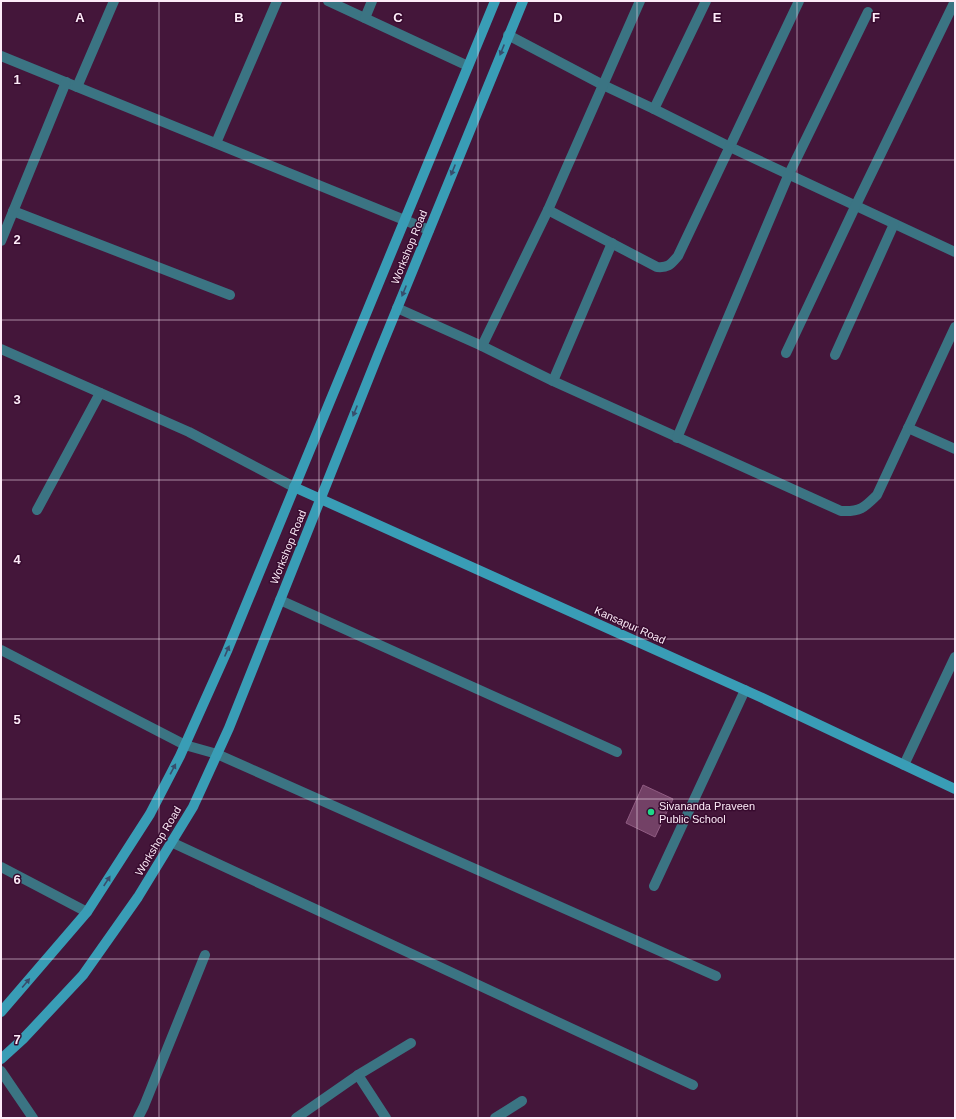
<svg xmlns="http://www.w3.org/2000/svg" width="956" height="1119" viewBox="0 0 956 1119" font-family="Helvetica,sans-serif">
	<style>
		.building { fill: #734166; stroke: #905c82 }
		.lines { fill: none; stroke-linecap: round; stroke-linejoin: round }
		.street { stroke: #3b7483; stroke-width: 10 }
		.secondary { stroke: #399db6; stroke-width: 10 }
		.oneway { fill: #384d6c }
		.grid { fill: none; stroke: #fdebf8; stroke-width: 1; stroke-opacity: 0.55 }
		.poi-dot { fill: #1ed888; stroke: #380b2f; stroke-width: 1.5 }
		.labels { text-anchor: middle; stroke-width: 3; stroke-linejoin: round; paint-order: stroke }
		.street-label { font-size: 11px; fill: #fdebf8; stroke: #380b2f }
		.poi-label { font-size: 11px; fill: #fdebf8; stroke: #380b2f; text-anchor: start }
		.grid-label { font-size: 13px; text-anchor: middle; font-weight: bold; fill: #fdebf8; stroke: #380b2f; stroke-width: 3; stroke-linejoin: round; paint-order: stroke }
	</style>
	<rect width="100%" height="100%" fill="#44163a"/>
	<path class="building" d="M643 785 673 799 655 837 626 823Z"/>
	<g class="lines">
		<g class="street">
			<path d="M328 1 468 66"/>
			<path d="M365 18 372 1"/>
			<path d="M508 35 603 85 654 109 730 147 955 252"/>
			<path d="M1 56 429 230"/>
			<path d="M77 87 114 1"/>
			<path d="M654 109 706 1"/>
			<path d="M216 143 277 1"/>
			<path d="M548 210 657 267C669 268 671 264 678 256L799 1"/>
			<path d="M13 211 230 295"/>
			<path d="M1 241 66 82"/>
			<path d="M397 308 482 346 553 381 841 511C860 512 864 508 877 495L955 327"/>
			<path d="M482 346 548 210 640 1"/>
			<path d="M1 349 189 432 294 487"/>
			<path d="M786 353 855 207 955 1"/>
			<path d="M835 355 894 224"/>
			<path d="M553 381 612 243"/>
			<path d="M908 428 955 449"/>
			<path d="M677 438 788 176 868 12"/>
			<path d="M37 510 100 393"/>
			<path d="M280 600 617 752"/>
			<path d="M1 650 185 745 217 754 716 976"/>
			<path d="M904 765 955 657"/>
			<path d="M171 842 693 1085"/>
			<path d="M1 867 87 912"/>
			<path d="M654 886 745 690"/>
			<path d="M1 1071 33 1118"/>
			<path d="M358 1075 386 1118"/>
			<path d="M138 1118 144 1106 205 955"/>
			<path d="M296 1118 358 1075 411 1043"/>
			<path d="M495 1118 522 1101"/>
		</g>
		<g class="secondary">
			<path d="M294 487 758 696 955 789"/>
			<path d="M1 1012 87 912 150 814 180 756 227 651 495 1"/>
			<path d="M1 1059 23 1039 83 975 138 897 193 807 229 728 378 355 523 1"/>
		</g>
	</g>
	<defs><path id="oneway-solid" d="M-6-.8H1V-3.2L6.5 0L1 3.2V.8H-6Z"/></defs>
	<g class="oneway">
		<use href="#oneway-solid" transform="translate(502 50) rotate(112)"/>
		<use href="#oneway-solid" transform="translate(453 170) rotate(112)"/>
		<use href="#oneway-solid" transform="translate(404 291) rotate(112)"/>
		<use href="#oneway-solid" transform="translate(355 411) rotate(112)"/>
		<use href="#oneway-solid" transform="translate(227 651) rotate(-67)"/>
		<use href="#oneway-solid" transform="translate(173 769) rotate(-62)"/>
		<use href="#oneway-solid" transform="translate(107 881) rotate(-57)"/>
		<use href="#oneway-solid" transform="translate(26 983) rotate(-50)"/>
	</g>
	<path class="grid" d="M159 1V1118M319 1V1118M478 1V1118M637 1V1118M797 1V1118M1 160H955M1 320H955M1 480H955M1 639H955M1 799H955M1 959H955"/>
	<circle class="poi-dot" cx="651" cy="812" r="4"/>
	<g class="labels">
		<g class="street-label">
			<text transform="translate(409 247) rotate(-68)" y="4">Workshop Road</text>
			<text transform="translate(288 547) rotate(-68)" y="4">Workshop Road</text>
			<text transform="translate(630 625) rotate(24)" y="4">Kansapur Road</text>
			<text transform="translate(158 841) rotate(-59)" y="4">Workshop Road</text>
		</g>
		<g class="poi-label">
			<text x="659" y="810">Sivananda Praveen<tspan x="659" dy="13">Public School</tspan></text>
		</g>
	</g>
	<g class="grid-label">
		<text x="80" y="22">A</text>
		<text x="239" y="22">B</text>
		<text x="398" y="22">C</text>
		<text x="558" y="22">D</text>
		<text x="717" y="22">E</text>
		<text x="876" y="22">F</text>
		<text x="17" y="84">1</text>
		<text x="17" y="244">2</text>
		<text x="17" y="404">3</text>
		<text x="17" y="564">4</text>
		<text x="17" y="724">5</text>
		<text x="17" y="884">6</text>
		<text x="17" y="1044">7</text>
	</g>
	<rect width="956" height="1119" fill="none" stroke="#fdebf8" stroke-width="4"/>
</svg>
